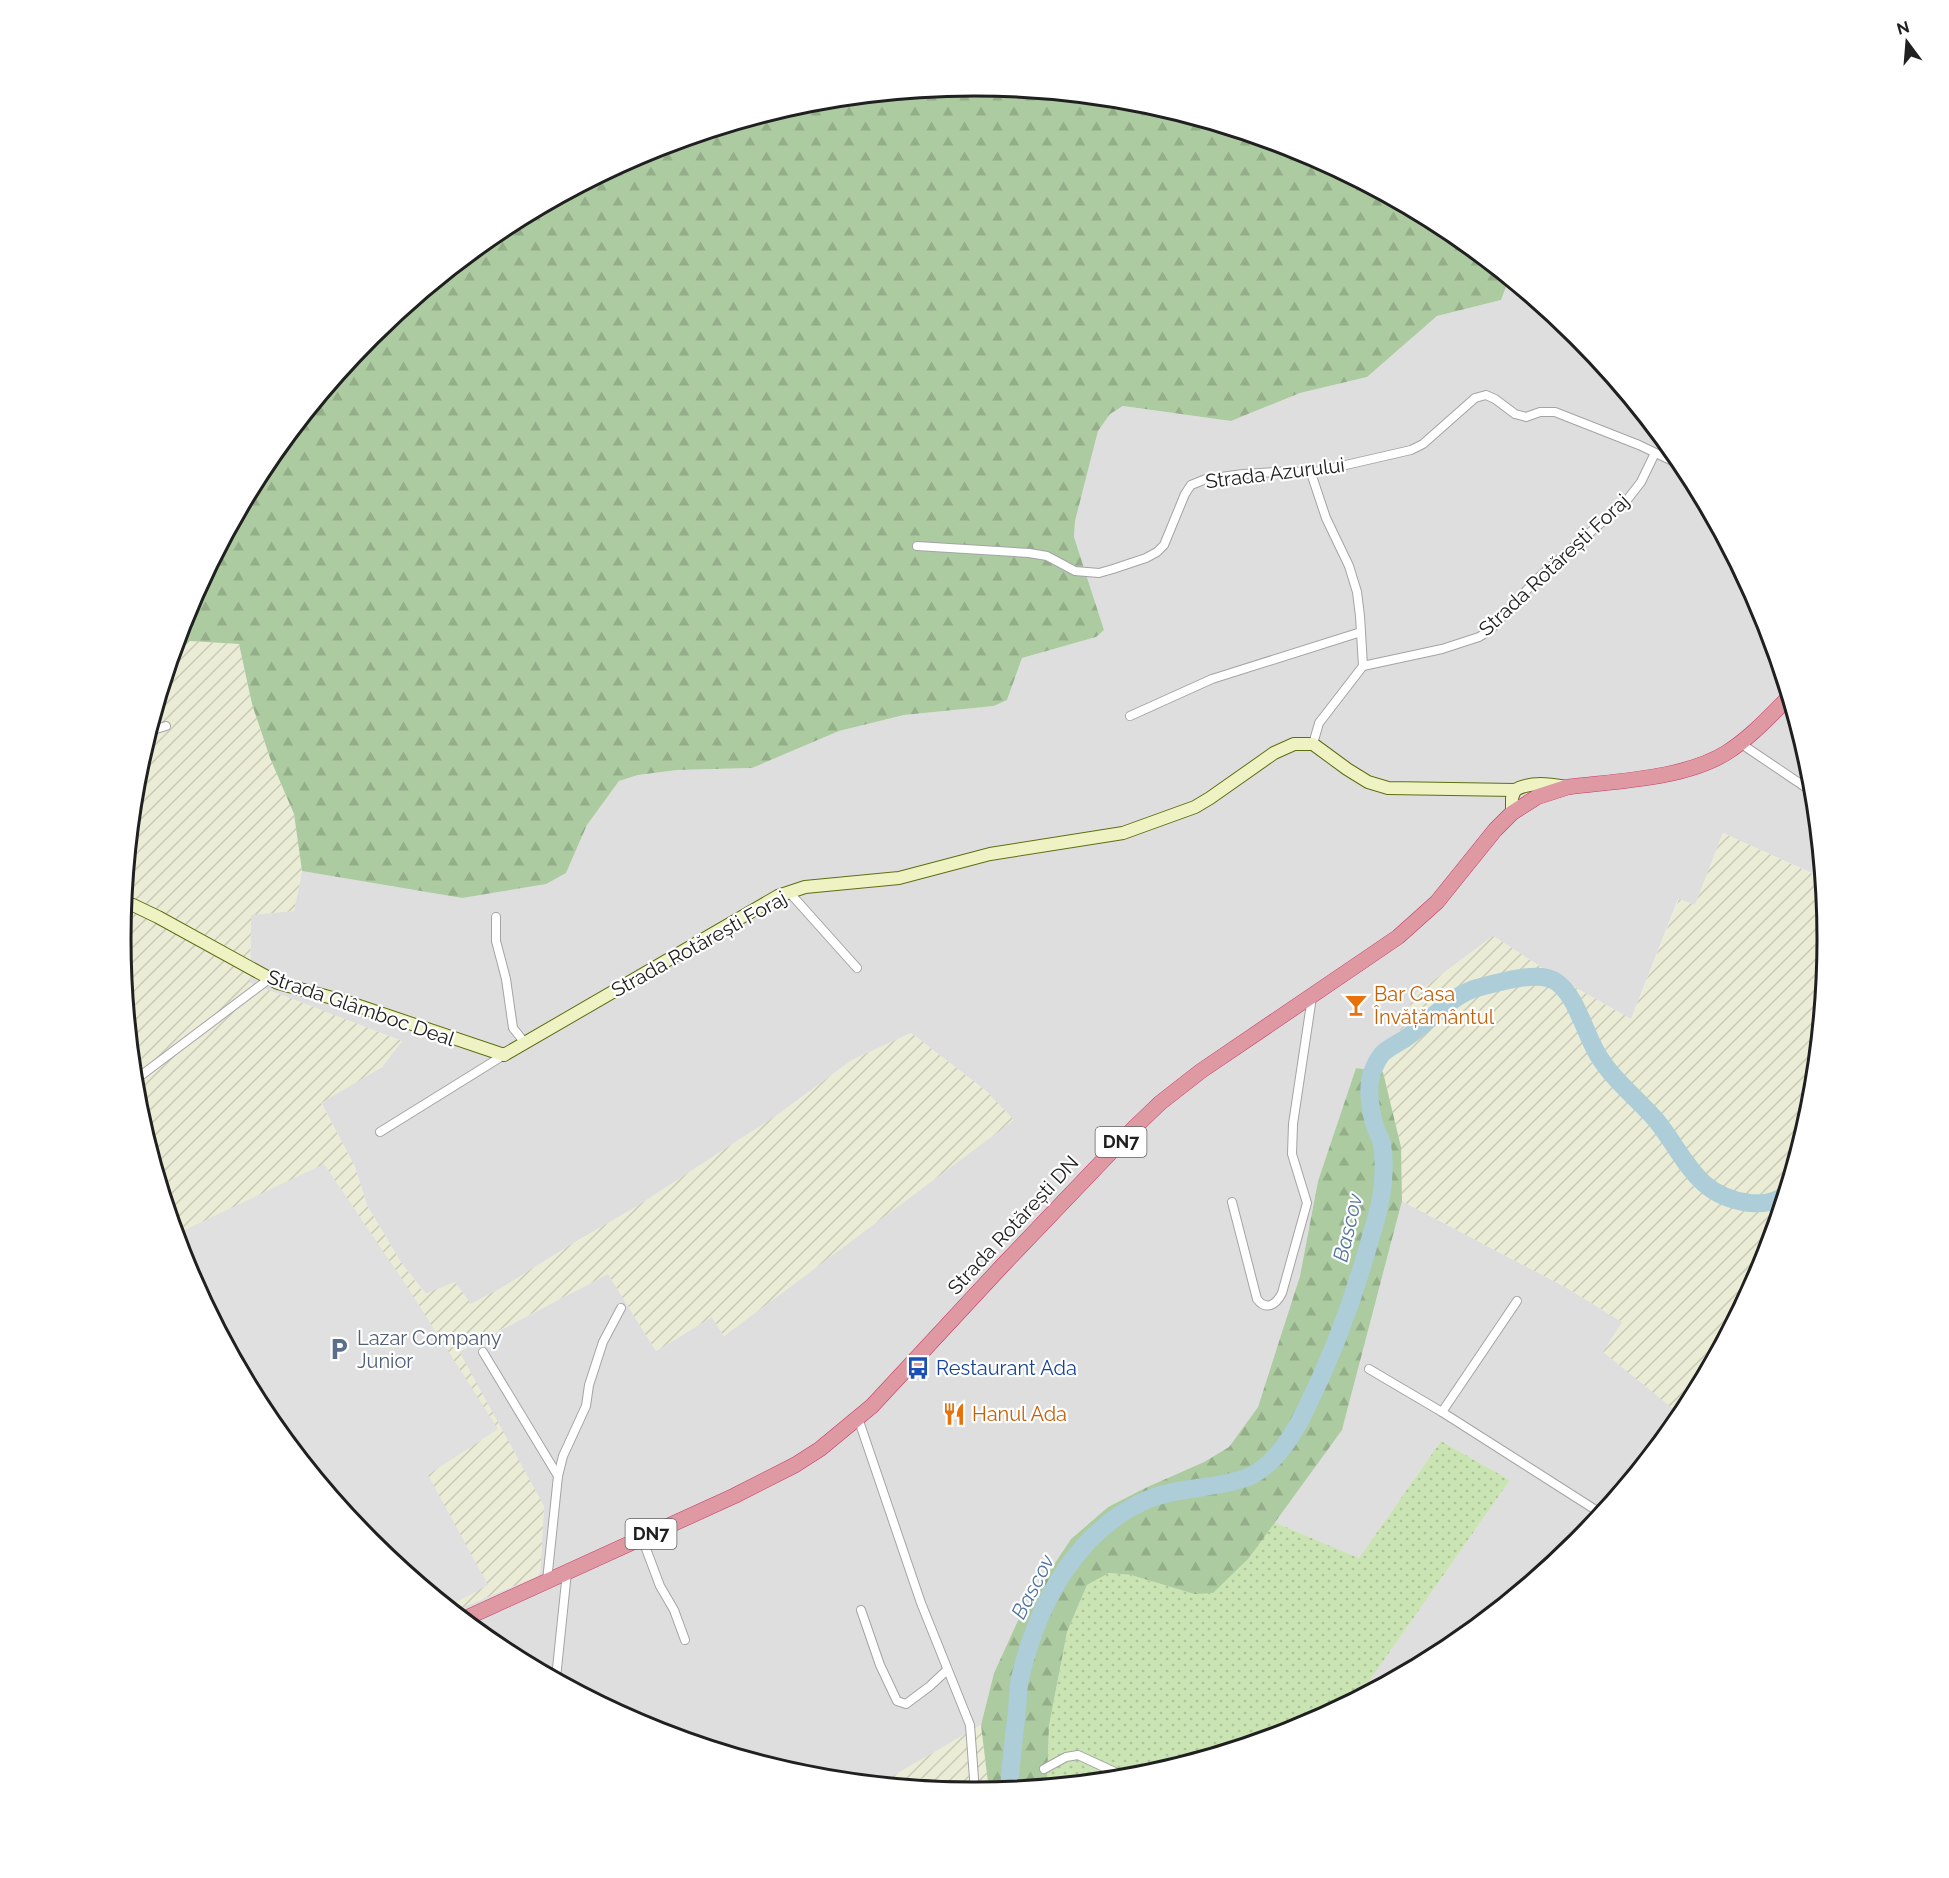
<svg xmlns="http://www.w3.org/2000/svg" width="1949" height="1878" viewBox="0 0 1949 1878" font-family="Raleway,sans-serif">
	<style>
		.residential { fill: #dedede }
		.farmland { fill: url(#farmland-furrows) }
		.grass { fill: url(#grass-dots) }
		.forest { fill: url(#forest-firs) }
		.parking { fill: #e0e0e0 }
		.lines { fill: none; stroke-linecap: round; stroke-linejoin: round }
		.river { stroke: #adcdd9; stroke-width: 18 }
		.street-casing { stroke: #a4a4a4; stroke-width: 10 }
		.secondary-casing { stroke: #606e11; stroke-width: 14 }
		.highway-casing { stroke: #c93a65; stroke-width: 16 }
		.street { stroke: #fff; stroke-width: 8 }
		.secondary { stroke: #eff3c3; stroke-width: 12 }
		.highway { stroke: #de99a3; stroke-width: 15 }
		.labels { text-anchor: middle; stroke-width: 4.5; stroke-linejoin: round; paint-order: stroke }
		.shield { fill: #fff; stroke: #636363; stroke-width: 1.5 }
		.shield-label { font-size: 18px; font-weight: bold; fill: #202020 }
		.street-label { font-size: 20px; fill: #202020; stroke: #fff }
		.food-label { font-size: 20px; fill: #c56008; stroke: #fff; text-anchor: start }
		.service-label { font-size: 20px; fill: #4e5e75; stroke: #fff; text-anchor: start }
		.transit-label { font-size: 20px; fill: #164399; stroke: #fff; text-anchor: start }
		.water-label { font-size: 21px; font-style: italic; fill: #5376a0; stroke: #fff }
		.rim { fill: none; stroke: #202020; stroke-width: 3 }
	</style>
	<defs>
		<pattern id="farmland-furrows" width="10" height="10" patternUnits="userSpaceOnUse" patternTransform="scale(1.5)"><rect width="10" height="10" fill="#eaecd6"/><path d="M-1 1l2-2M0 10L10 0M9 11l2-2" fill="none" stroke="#c8cab7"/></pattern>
		<pattern id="grass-dots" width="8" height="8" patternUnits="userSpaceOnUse" patternTransform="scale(1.5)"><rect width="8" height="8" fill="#cae4b4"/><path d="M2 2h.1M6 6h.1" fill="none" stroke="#adc39a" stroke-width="1.8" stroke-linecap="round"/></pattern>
		<pattern id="forest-firs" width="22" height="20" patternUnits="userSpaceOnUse" patternTransform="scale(1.5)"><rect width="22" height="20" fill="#accba1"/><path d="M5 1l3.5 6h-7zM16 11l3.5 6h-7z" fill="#94ae8a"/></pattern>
	</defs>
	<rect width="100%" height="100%" fill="#f0eee8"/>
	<g class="residential">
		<path d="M1509 279 1578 336 1684 465 1763 613 1812 773 1820 861 1814 874 1723 833 1695 905 1678 899 1631 1019 1555 976 1493 936 1414 995 1383 1072 1356 1068 1318 1181 1300 1276 1258 1407 1229 1447 1204 1462 1145 1488 1108 1507 1071 1539 1021 1614 994 1673 981 1725 881 1783 808 1776 648 1727 500 1648 454 1611 540 1575 544 1507 459 1352 608 1274 656 1351 712 1317 724 1336 1013 1120 985 1090 911 1033 852 1060 780 1113 639 1205 570 1245 502 1288 471 1304 426 1294 400 1261 367 1205 355 1167 321 1102 382 1067 402 1041 250 983 251 914 294 911 302 871 462 898 566 873 587 825 619 781 638 775 677 770 752 768 839 731 904 715 994 706 1007 700 1022 658 1096 637 1104 630 1074 537 1075 520 1098 431 1110 414 1123 406 1231 421 1300 393 1367 377 1437 316 1501 300Z"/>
		<path d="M1402 1201 1567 1288 1622 1322 1662 1399 1682 1416 1578 1543 1448 1649 1359 1696 1510 1480 1441 1441 1359 1558 1274 1522 1342 1430Z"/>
	</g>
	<g class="farmland">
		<path d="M190 641 239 644 252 704 270 758 294 814 302 871 294 911 251 915 250 983 402 1041 382 1067 321 1103 355 1167 367 1205 400 1261 425 1294 455 1282 471 1304 501 1288 570 1245 639 1205 780 1113 852 1060 911 1033 985 1090 1014 1120 724 1336 712 1317 656 1351 608 1274 459 1351 544 1506 540 1575 454 1611 371 1542 265 1413 186 1265 137 1105 121 939 137 772 172 658Z"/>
		<path d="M1723 833 1813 874 1820 861 1828 939 1812 1106 1763 1266 1682 1416 1603 1352 1622 1322 1567 1288 1402 1201 1401 1147 1383 1072 1414 995 1493 936 1555 976 1631 1019 1679 899 1695 905Z"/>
		<path d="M981 1725 989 1791 974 1792 881 1783Z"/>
	</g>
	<path class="grass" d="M1441 1441 1510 1480 1359 1696 1301 1728 1141 1776 1047 1785 1049 1726 1067 1632 1087 1585 1109 1573 1131 1575 1194 1594 1249 1558 1274 1522 1359 1558Z"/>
	<g class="forest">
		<path d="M975 86 1141 102 1301 151 1449 230 1509 279 1501 300 1437 316 1367 377 1300 393 1231 421 1123 406 1110 414 1098 431 1075 521 1074 537 1104 630 1096 637 1022 658 1007 700 994 706 904 715 839 731 752 768 677 770 638 775 619 781 587 825 566 873 546 884 462 898 302 871 294 814 270 758 252 704 239 644 190 641 172 658 186 612 265 465 371 335 501 229 648 150 808 102Z"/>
		<path d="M1356 1068 1383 1072 1401 1147 1402 1201 1342 1430 1249 1558 1213 1593 1194 1594 1131 1575 1109 1573 1087 1585 1067 1632 1049 1726 1047 1785 989 1791 981 1725 994 1673 1021 1614 1071 1539 1108 1507 1145 1488 1204 1462 1229 1447 1258 1407 1300 1276 1318 1181Z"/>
	</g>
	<path class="parking" d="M324 1164 406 1285 498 1429 428 1475 488 1585 449 1606 371 1542 265 1413 186 1265 176 1234Z"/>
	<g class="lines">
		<path class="river" d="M1009 1789C1011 1763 1014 1736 1017 1710 1018 1698 1018 1685 1021 1674 1039 1601 1078 1529 1149 1499 1182 1486 1218 1489 1248 1477 1274 1466 1292 1437 1304 1413 1331 1359 1353 1301 1369 1243 1375 1223 1382 1201 1383 1180 1384 1168 1384 1155 1382 1144 1380 1137 1376 1130 1374 1123 1370 1109 1367 1087 1372 1073 1374 1067 1378 1059 1382 1054 1389 1047 1399 1043 1406 1038 1427 1023 1453 994 1477 988 1496 983 1538 970 1555 981 1576 994 1585 1034 1598 1055 1613 1080 1637 1098 1656 1120 1686 1157 1695 1196 1750 1203 1763 1204 1772 1203 1784 1196"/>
		<g class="street-casing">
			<g id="street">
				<path d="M1311 473 1326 518 1349 566 1357 592 1360 616 1363 666"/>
				<path d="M917 546 1029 553 1047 556 1075 571 1099 573 1113 569 1146 558 1157 552 1164 545 1185 494 1191 485 1206 479 1243 474 1292 471 1311 473 1411 450 1423 444 1475 398 1486 395 1495 399 1515 414 1526 417 1540 412H1555L1639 445 1685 467"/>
				<path d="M1130 716 1212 679 1361 632"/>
				<path d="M150 731 166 726"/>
				<path d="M1740 743 1814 793"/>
				<path d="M1313 744 1319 723 1363 666 1442 649 1479 637 1490 630 1537 579 1627 500 1641 482 1655 453"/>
				<path d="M789 892 857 968"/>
				<path d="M496 917V941L506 979 513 1028 525 1043"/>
				<path d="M135 1080 269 979"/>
				<path d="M380 1132 504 1055"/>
				<path d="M1232 1202 1257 1299C1266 1311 1276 1305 1282 1293L1307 1203 1292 1154 1293 1124 1312 997"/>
				<path d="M483 1352 558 1476"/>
				<path d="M1369 1369 1442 1412 1602 1514"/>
				<path d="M1442 1412 1517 1301"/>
				<path d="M858 1418 921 1603 970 1725 975 1792"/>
				<path d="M642 1538 660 1586 674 1610 685 1640"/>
				<path d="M547 1581 558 1476 563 1456 586 1406 589 1385 603 1342 621 1308"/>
				<path d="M861 1610 880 1665 897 1701 906 1704 930 1686 947 1670"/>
				<path d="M556 1678 567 1572"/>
				<path d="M1044 1769 1066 1757 1078 1755 1117 1773 1129 1775 1153 1772"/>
			</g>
		</g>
		<g class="secondary-casing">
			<g id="secondary">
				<path d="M1512 813V798L1515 790"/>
				<path d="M124 904 133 905 158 917 278 983 347 1002 504 1055 778 896 805 887 899 878 990 854 1123 833 1195 807 1210 798 1274 753 1294 744H1313L1347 769 1368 782 1388 788 1515 790C1531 781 1549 784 1567 787"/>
			</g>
		</g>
		<g class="highway-casing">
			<path id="highway" d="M464 1619 734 1496 795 1465 820 1449 872 1406 1002 1266 1133 1129 1160 1103 1201 1071 1398 937 1437 902 1495 830 1512 813 1537 797 1568 787C1616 781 1684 779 1726 753 1750 738 1769 717 1789 697"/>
		</g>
		<use href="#street" class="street"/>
		<use href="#secondary" class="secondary"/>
		<use href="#highway" class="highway"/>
	</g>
	<defs>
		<g id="bar-bare" transform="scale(1.8)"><path d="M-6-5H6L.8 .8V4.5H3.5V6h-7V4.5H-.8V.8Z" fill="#e8710a" stroke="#fff" stroke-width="2.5" paint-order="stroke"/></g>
		<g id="parking-bare" transform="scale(1.8)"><path d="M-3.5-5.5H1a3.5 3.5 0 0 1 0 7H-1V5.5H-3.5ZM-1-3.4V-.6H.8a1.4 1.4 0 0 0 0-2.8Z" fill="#5c6f8a" stroke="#fff" stroke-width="2.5" paint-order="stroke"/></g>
		<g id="bus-bare" transform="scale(1.8)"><path d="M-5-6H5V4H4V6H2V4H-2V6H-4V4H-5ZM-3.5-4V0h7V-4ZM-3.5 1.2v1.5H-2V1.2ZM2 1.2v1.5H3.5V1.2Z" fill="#1a4fb4" stroke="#fff" stroke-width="2.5" paint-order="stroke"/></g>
		<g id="restaurant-bare" transform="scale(1.8)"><path d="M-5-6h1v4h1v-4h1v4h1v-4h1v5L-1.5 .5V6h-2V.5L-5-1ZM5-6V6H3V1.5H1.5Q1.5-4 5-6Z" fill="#e8710a" stroke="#fff" stroke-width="2.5" paint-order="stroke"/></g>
	</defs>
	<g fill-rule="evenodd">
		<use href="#bar-bare" x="1356" y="1005"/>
		<use href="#parking-bare" x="339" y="1349"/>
		<use href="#bus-bare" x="918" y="1368"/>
		<use href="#restaurant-bare" x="954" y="1414"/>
	</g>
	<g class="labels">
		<g class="shield">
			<rect x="1095.5" y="1127" width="51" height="30" rx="4.5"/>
			<rect x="625.5" y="1519" width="51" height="30" rx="4.5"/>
		</g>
		<g class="shield-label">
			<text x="1121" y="1148">DN7</text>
			<text x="651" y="1540">DN7</text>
		</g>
		<g class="street-label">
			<text transform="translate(1275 473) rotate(-7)" y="7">Strada Azurului</text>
			<text transform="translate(1554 565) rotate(-43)" y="7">Strada Rotărești Foraj</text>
			<text transform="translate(699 944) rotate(-29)" y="7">Strada Rotărești Foraj</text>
			<text transform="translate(361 1008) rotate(19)" y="7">Strada Glâmboc Deal</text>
			<text transform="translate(1013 1225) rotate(-47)" y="7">Strada Rotărești DN</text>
		</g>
		<g class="food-label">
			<text x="1374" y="1001">Bar Casa<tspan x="1374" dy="23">Învățământul</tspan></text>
			<text x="972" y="1421">Hanul Ada</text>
		</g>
		<g class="service-label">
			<text x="357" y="1345">Lazar Company<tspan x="357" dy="23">Junior</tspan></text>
		</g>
		<g class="transit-label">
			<text x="936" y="1375">Restaurant Ada</text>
		</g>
		<g class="water-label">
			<text transform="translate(1348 1228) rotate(-77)" y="7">Bascov</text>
			<text transform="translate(1033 1587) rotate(-63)" y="7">Bascov</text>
		</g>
	</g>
	<path d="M0 0H1949V1878H0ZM131 939a843 843 0 1 1 1686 0a843 843 0 1 1-1686 0Z" fill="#fff" fill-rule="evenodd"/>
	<path class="rim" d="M131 939a843 843 0 1 1 1686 0a843 843 0 1 1-1686 0Z"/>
	<g transform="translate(1907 42) rotate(344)" stroke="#ffffff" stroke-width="4.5" paint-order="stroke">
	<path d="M0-4.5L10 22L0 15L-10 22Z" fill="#202020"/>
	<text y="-9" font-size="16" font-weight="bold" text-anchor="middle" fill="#202020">N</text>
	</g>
</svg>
